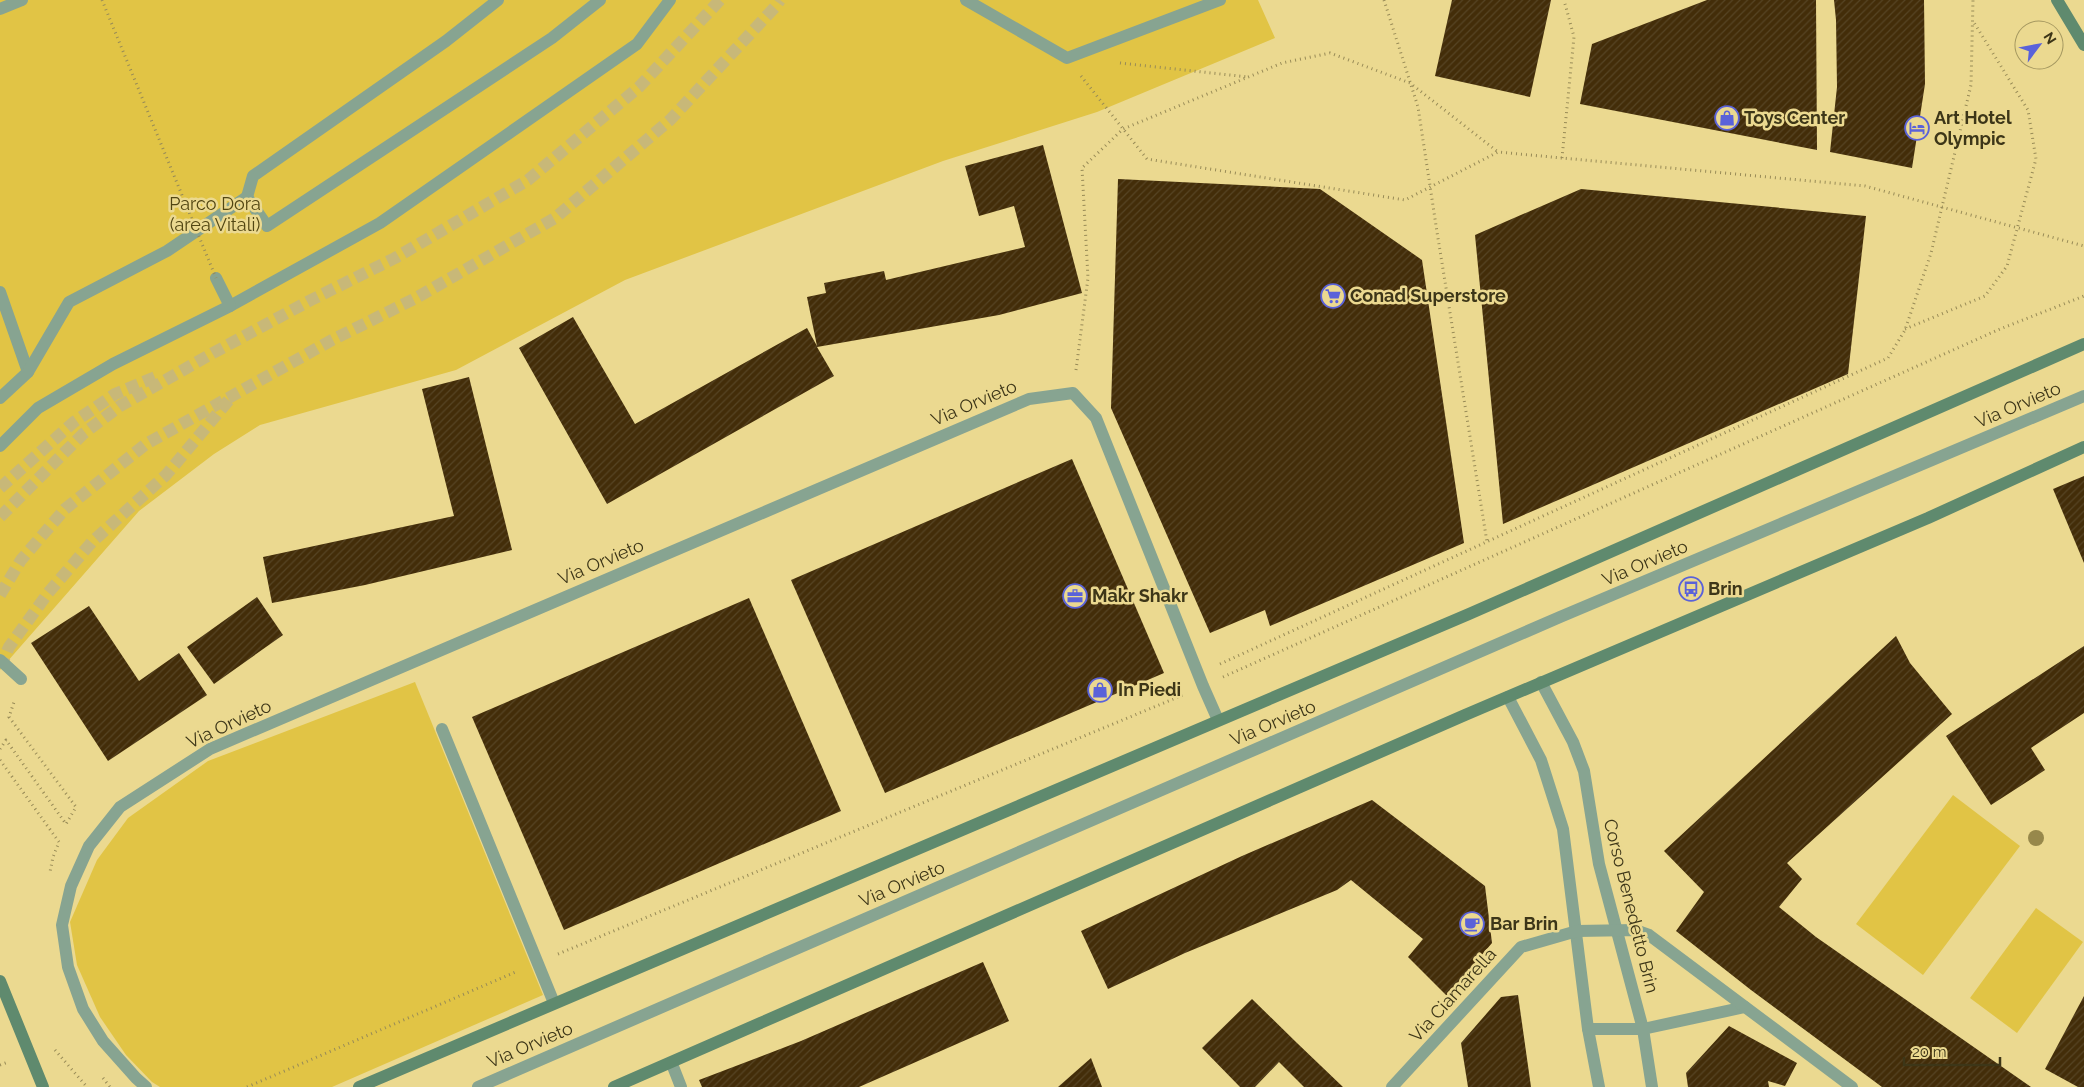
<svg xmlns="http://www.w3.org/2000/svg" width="2084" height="1087" viewBox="0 0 2084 1087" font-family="Raleway,sans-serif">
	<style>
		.park { fill: #e1c445 }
		.building { fill: url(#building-hatch) }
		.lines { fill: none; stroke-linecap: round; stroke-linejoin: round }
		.secondary-tunnel { stroke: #c8b878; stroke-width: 12; stroke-dasharray: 12 6; stroke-linecap: butt }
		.path { stroke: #988b57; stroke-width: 3; stroke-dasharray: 1 4; stroke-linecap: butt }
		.lane { stroke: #87a491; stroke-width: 12 }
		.street { stroke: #87a491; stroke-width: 12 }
		.secondary { stroke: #5f8a6e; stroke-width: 12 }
		.path-bridge { stroke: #988b57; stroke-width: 3; stroke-dasharray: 1 4; stroke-linecap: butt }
		.tree { fill: #97884b }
		.labels { text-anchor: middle; stroke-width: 5; stroke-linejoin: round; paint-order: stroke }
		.poi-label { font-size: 18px; font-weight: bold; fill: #3d3618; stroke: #ebd990; text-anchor: start }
		.park-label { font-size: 18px; fill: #524612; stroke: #ebd990 }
		.street-label { font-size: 18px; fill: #3d3618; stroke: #ebd990 }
	</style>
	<defs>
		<pattern id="building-hatch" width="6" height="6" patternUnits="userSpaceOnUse" patternTransform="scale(1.25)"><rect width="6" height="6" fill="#432d09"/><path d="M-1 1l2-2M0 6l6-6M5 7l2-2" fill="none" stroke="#564424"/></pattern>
	</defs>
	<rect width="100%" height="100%" fill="#ebd990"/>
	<g class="park">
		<path d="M0 0H1258L1275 38 1097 112 943 161 625 280 456 370 260 425 214 454 139 511 0 670Z"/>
		<path d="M415 682 543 995 332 1087H160L152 1082 126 1055 100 1017 77 965 70 922 97 860 128 818 208 761Z"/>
		<path d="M1953 795 2020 846 1923 975 1856 924Z"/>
		<path d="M2036 908 2083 942 2017 1033 1970 998Z"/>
	</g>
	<g class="building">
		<path d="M1452 0H1551L1530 97 1435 76Z"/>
		<path d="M1707 0H1816L1817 150 1580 104 1592 44Z"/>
		<path d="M1834 0H1924L1925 84 1912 168 1830 152 1837 87 1836 20Z"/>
		<path d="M1043 145 1082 293 999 315 817 347 834 376 607 504 519 348 573 317 635 424 807 328 817 346 807 297 826 293 824 283 884 271 886 280 1025 247 1014 206 979 216 965 166Z"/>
		<path d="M1118 179 1320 189 1422 260 1464 543 1270 626 1265 610 1210 633 1111 408Z"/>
		<path d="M1581 189 1866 216 1848 374 1503 524 1475 235Z"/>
		<path d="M469 377 512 550 365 585 272 603 263 557 454 516 422 389Z"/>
		<path d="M1072 459 1164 673 885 793 791 580Z"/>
		<path d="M2084 476V563L2053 489Z"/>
		<path d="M257 597 283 635 214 684 187 647Z"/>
		<path d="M749 598 841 811 564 930 472 717Z"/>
		<path d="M89 606 139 681 179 653 207 695 108 761 31 643Z"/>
		<path d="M1896 636 1910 663 1952 714 1787 863 1802 879 1779 907 1816 937 2031 1087H1882L1751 990 1676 931 1704 892 1664 851Z"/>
		<path d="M2084 646V713L2031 748 2045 770 1991 805 1946 736Z"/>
		<path d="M1372 800 1485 886 1492 943 1447 996 1408 957 1423 939 1351 880 1337 890 1185 953 1108 989 1081 931 1242 856Z"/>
		<path d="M983 962 1009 1021 859 1087H702L699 1080 801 1041Z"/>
		<path d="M1518 995 1531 1087H1468L1461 1043 1501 997Z"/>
		<path d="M2084 996V1087H2078L2045 1069Z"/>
		<path d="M1252 999 1297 1043 1343 1087H1304L1279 1062 1255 1087H1240L1202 1048Z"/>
		<path d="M1729 1026 1797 1063 1785 1086 1768 1081 1769 1087H1688L1686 1073Z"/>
		<path d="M1091 1058 1102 1087H1058Z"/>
	</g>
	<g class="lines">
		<g class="secondary-tunnel">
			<path d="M0 488 74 422 115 394 160 375"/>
			<path d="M0 517 83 434 120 406 213 353 311 300 395 258 528 180 639 87 720 0"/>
			<path d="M0 595 21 560 65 509 146 444 332 340 416 298 555 218 670 120 775 7 780 0"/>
			<path d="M0 668 9 647 48 593 92 542 166 475 229 400"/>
		</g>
		<g class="path">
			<path d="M1384 0 1418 107 1437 232 1487 542"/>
			<path d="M1120 63 1248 77"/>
			<path d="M1081 76 1147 159 1405 200 1498 152 1562 158 1865 186 2084 246"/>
			<path d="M1562 158 1574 37 1564 0"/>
			<path d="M1905 329 1985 296 2007 266 2036 159 2028 110 1973 21"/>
			<path d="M1076 370 1088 278 1082 168 1123 129 1282 63 1330 53 1410 83 1498 152"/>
			<path d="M1220 664 1888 358 1905 330 1931 253 1971 85 1973 0"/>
			<path d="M1223 677 2000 329 2084 296"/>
			<path d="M0 749 6 740 66 824 76 807 9 717 15 699"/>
			<path d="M0 760 59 842 53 857 50 872"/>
			<path d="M558 954 1183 695"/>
			<path d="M55 1050 87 1087"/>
			<path d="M0 1065 8 1062"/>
			<path d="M103 1078 110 1087"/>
			<path d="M247 1087 518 971"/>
		</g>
		<g class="lane">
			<path d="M442 729 554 1003"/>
			<path d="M478 1087 1560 617 2084 396"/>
		</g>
		<g class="street">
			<path d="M966 0 1067 58 1220 0"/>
			<path d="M0 9 22 0"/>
			<path d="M247 197 253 176 446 41 498 0"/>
			<path d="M0 292 28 372"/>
			<path d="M230 306 380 223 637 44 670 0"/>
			<path d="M0 398 28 372 69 302 167 251 247 197 267 226 552 38 600 0"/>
			<path d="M0 446 38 408 113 364 230 306 216 278"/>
			<path d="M0 660 21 679"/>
			<path d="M1541 682 1573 742 1584 771 1599 864 1643 1029 1652 1087"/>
			<path d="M1508 697 1541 760 1563 829 1588 1029 1599 1087"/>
			<path d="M1588 1029H1643L1745 1007"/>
			<path d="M672 1064 681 1087"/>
			<path d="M146 1087 136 1078 103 1041 83 1009 68 967 62 925 71 886 89 846 120 807 210 749 1029 399 1073 393 1096 418 1203 686 1218 720"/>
			<path d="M1392 1087 1521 947 1577 931 1635 930 1649 935 1852 1087"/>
		</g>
		<g class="secondary">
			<path d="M2057 0 2084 45"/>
			<path d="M0 981 43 1087"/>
			<path d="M359 1087 1469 614 2084 344"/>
			<path d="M614 1087 1465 715 1928 518 2084 447"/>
		</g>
		<path class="path-bridge" d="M102 0 216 278"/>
	</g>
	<circle class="tree" cx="2036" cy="838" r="8"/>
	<defs>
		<g id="shop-ring" transform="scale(1.25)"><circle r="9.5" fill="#ebd990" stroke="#5a62d9" stroke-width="1.5"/><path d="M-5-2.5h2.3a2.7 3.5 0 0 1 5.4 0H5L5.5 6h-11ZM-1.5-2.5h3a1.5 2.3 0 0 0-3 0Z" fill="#5a62d9"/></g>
		<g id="hotel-ring" transform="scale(1.25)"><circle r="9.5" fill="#ebd990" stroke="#5a62d9" stroke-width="1.5"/><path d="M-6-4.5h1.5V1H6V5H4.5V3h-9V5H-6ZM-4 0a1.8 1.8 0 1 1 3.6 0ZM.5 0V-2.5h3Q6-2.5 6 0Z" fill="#5a62d9"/></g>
		<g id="supermarket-ring" transform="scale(1.25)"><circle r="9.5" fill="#ebd990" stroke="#5a62d9" stroke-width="1.5"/><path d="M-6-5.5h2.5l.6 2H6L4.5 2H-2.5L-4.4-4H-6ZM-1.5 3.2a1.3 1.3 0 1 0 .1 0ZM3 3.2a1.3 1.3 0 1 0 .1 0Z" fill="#5a62d9"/></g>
		<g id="bus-ring" transform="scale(1.25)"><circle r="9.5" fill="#ebd990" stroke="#5a62d9" stroke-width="1.5"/><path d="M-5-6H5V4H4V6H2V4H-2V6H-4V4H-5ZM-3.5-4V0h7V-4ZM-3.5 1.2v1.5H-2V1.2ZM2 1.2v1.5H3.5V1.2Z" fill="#5a62d9"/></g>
		<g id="office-ring" transform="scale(1.25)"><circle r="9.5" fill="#ebd990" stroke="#5a62d9" stroke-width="1.5"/><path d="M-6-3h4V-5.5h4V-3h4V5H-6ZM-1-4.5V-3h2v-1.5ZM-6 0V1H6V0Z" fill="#5a62d9"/></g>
		<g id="cafe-ring" transform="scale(1.25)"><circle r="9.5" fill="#ebd990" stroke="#5a62d9" stroke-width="1.5"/><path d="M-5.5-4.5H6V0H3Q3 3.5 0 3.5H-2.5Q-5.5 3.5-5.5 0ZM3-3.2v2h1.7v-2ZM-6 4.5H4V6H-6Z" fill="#5a62d9"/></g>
	</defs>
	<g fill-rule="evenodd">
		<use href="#shop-ring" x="1727" y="118"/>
		<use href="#hotel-ring" x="1917" y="128"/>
		<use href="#supermarket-ring" x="1333" y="296"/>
		<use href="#bus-ring" x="1691" y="589"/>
		<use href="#office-ring" x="1075" y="596"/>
		<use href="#shop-ring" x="1100" y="690"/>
		<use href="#cafe-ring" x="1472" y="924"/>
	</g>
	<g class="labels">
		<g class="poi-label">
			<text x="1744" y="124">Toys Center</text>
			<text x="1934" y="124">Art Hotel<tspan x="1934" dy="21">Olympic</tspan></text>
			<text x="1350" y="302">Conad Superstore</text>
			<text x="1708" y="595">Brin</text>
			<text x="1092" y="602">Makr Shakr</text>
			<text x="1118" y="696">In Piedi</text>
			<text x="1490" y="930">Bar Brin</text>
		</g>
		<g class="park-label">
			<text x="215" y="210">Parco Dora<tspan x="215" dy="21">(area Vitali)</tspan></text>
		</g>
		<g class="street-label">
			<text transform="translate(974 403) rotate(-23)" y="6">Via Orvieto</text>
			<text transform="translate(2018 405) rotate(-23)" y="6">Via Orvieto</text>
			<text transform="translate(601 562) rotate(-23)" y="6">Via Orvieto</text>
			<text transform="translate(1645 563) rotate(-23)" y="6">Via Orvieto</text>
			<text transform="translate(1273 723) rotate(-23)" y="6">Via Orvieto</text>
			<text transform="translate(229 724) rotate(-25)" y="6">Via Orvieto</text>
			<text transform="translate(902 884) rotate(-23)" y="6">Via Orvieto</text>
			<text transform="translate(1631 906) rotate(76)" y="6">Corso Benedetto Brin</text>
			<text transform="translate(1453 995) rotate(-48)" y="6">Via Ciamarella</text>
			<text transform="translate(530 1045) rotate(-23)" y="6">Via Orvieto</text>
		</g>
	</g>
	<g transform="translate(2039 45) rotate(58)"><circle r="24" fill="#ebd990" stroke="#a59860"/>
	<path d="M0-4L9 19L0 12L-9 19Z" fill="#5a62d9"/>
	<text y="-8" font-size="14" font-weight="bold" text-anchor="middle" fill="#3d3618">N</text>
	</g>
	<path d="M1904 1057v8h96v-8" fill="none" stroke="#3d3618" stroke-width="2.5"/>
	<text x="1912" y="1057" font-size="15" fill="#3d3618" stroke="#ebd990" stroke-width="4" paint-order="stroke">20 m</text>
</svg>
